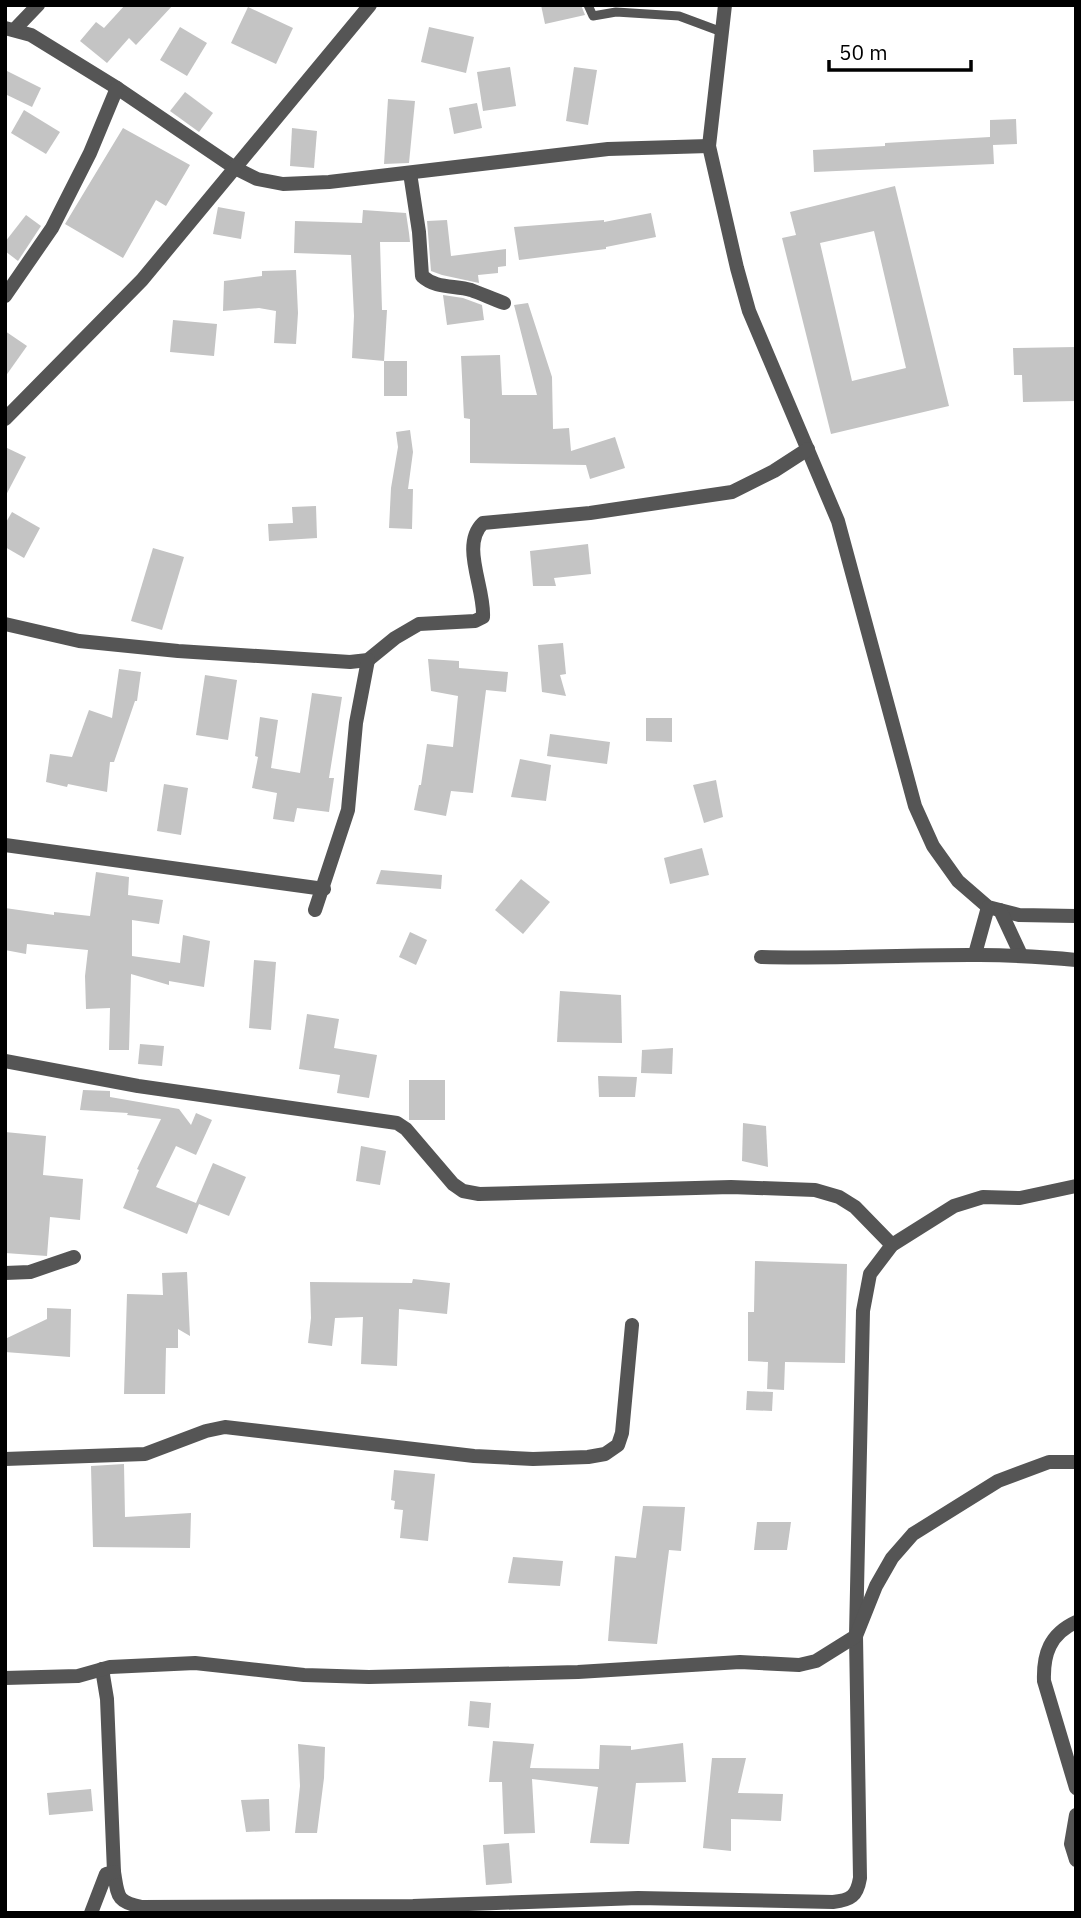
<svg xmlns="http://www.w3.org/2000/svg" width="1081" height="1918" viewBox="0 0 1081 1918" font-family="'IBM Plex Sans',sans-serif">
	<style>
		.building { fill: #c4c4c4; fill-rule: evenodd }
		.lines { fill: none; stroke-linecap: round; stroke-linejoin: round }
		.lane { stroke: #555; stroke-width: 9 }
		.street { stroke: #555; stroke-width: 14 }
	</style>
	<rect width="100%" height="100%" fill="#fff"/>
	<g class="building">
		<path d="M125 5H173L136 45 129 38 107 63 80 41 96 22 104 28Z"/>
		<path d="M541 5H581L585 15 545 24Z"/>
		<path d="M248 7 293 28 276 64 231 43Z"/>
		<path d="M180 27 207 43 187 76 160 60Z"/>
		<path d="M429 27 474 37 466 73 421 62Z"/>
		<path d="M510 67 516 106 483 111 477 72Z"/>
		<path d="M574 67 597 70 588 125 566 121Z"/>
		<path d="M5 70 41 88 32 107 5 94Z"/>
		<path d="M185 92 213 113 199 132 170 111Z"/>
		<path d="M388 99 415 101 409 163 384 164Z"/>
		<path d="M477 103 482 128 454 134 449 108Z"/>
		<path d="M24 110 60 132 46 154 11 133Z"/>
		<path d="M1016 119 1017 144 993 145 994 164 814 172 813 150 885 146V143L990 137V120Z"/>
		<path d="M123 128 190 165 166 206 156 200 123 258 65 224Z"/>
		<path d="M292 128 317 131 314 168 290 166Z"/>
		<path d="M895 186 949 406 831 434 782 238 796 235 790 212ZM874 231 906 368 852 381 820 243Z"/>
		<path d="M218 207 245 212 241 239 213 234Z"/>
		<path d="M363 210 406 213 409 233 410 242H380L382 310H387L384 361 352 358 354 316 351 255 294 253 295 221 362 223Z"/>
		<path d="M651 213 656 237 606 247V249L519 260 514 227 604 220V222Z"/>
		<path d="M26 215 41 226 18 261 5 251V242Z"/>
		<path d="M447 220 451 256 506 249V266L498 267V273L478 275 479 283 442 275 431 271 427 221Z"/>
		<path d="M296 270 298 313 296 344 274 343 276 311 259 308 223 311 224 281 262 276V271Z"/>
		<path d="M443 295 463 298 482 305 484 320 447 325Z"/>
		<path d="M528 303 552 377 553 429 569 428 571 451 615 437 625 468 590 479 586 465 470 463V419L464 418 461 356 500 355 502 395H537L514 305Z"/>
		<path d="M173 320 217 324 214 356 170 352Z"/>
		<path d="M5 331 27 346 5 377Z"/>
		<path d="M1076 347V401L1023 402 1022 375H1014L1013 348Z"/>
		<rect x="384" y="361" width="23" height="35"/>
		<path d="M410 430 413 452 408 489H413L412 529 389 528 391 488 398 447 396 432Z"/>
		<path d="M5 447 26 457 5 497Z"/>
		<path d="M316 506 317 538 269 541 268 524 293 523 292 507Z"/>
		<path d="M12 512 40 528 24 558 5 547V524Z"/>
		<path d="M588 544 591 574 554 578 556 586H533L530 551Z"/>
		<path d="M153 548 184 557 162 630 131 621Z"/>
		<path d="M563 643 566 674 560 675 566 696 542 692 538 645Z"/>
		<path d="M428 659 459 661V668L508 672 506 692 486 690 473 793 451 791 446 816 414 810 419 785H421L427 744 453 747 458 696 431 691Z"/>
		<path d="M119 669 141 672 137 701H135L114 762H110L107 792 68 784 67 787 46 782 50 754 72 757 89 710 112 718Z"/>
		<path d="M205 675 237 680 228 740 196 735Z"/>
		<path d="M312 693 342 697 329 778H334L329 812 297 808 294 822 273 819 277 793 252 788 258 757 255 756 260 717 278 720 271 768 300 773Z"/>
		<path d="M646 718H672V742L646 741Z"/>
		<path d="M550 734 610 742 607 764 547 756Z"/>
		<path d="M520 759 551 765 546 801 511 797Z"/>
		<path d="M716 780 723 817 704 823 693 785Z"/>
		<path d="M164 784 188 788 181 835 157 831Z"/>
		<path d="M702 848 709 875 670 884 664 858Z"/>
		<path d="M381 870 442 875 441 889 376 884Z"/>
		<path d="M96 872 129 877 128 895 163 900 159 924 132 920V956L180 963 183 935 210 941 204 987 169 981V985L131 974 129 1050H109L110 1008 86 1009 85 976 88 950 27 944 26 954 5 950V908L54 915V912L90 916Z"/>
		<path d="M521 879 550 902 523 934 495 910Z"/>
		<path d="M410 932 427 940 416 965 399 957Z"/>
		<path d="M254 960 276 962 271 1030 249 1028Z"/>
		<path d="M560 991 621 995 622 1043 557 1042Z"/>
		<path d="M307 1014 339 1019 334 1048 377 1055 369 1098 337 1093 340 1075 299 1069Z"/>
		<path d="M140 1044 164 1046 162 1066 138 1064Z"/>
		<path d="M673 1048 672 1074 641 1073 642 1050Z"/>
		<path d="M598 1076 637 1077 635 1097H599Z"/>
		<rect x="409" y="1080" width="36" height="40"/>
		<path d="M83 1090 110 1091V1097L179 1109 191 1125 196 1113 212 1120 196 1155 176 1146 156 1187 196 1203 213 1163 246 1177 229 1216 199 1204 187 1234 123 1208 139 1170 137 1169 161 1119 127 1115 128 1113 80 1110Z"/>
		<path d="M743 1123 766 1126 768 1167 742 1161Z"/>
		<path d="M5 1132 46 1136 43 1175 83 1179 80 1220 50 1217 47 1256 5 1253Z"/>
		<path d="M361 1146 386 1151 380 1185 356 1181Z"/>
		<path d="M755 1261 847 1264 845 1363 785 1362 784 1390 767 1389 768 1362 748 1361V1312H754Z"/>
		<path d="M187 1272 190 1336 178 1329V1348H166L165 1394H124L127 1294 163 1295 162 1273Z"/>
		<path d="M413 1279 450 1283 447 1314 399 1309 397 1366 361 1364 363 1317 335 1318 332 1346 308 1343 311 1318 310 1282 412 1283Z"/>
		<path d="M47 1308 71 1309 70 1357 5 1352V1339L47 1319Z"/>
		<path d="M747 1391 773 1392 772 1411 746 1410Z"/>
		<path d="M124 1464 125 1517 191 1513 190 1548 93 1547 91 1466Z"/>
		<path d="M394 1470 435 1474 428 1541 400 1538 403 1510 394 1509 395 1501 391 1500Z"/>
		<path d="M643 1506 685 1507 681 1551 669 1550 657 1644 608 1641 615 1556 636 1558Z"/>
		<path d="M757 1522H791L787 1550H754Z"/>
		<path d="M513 1557 563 1561 560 1586 508 1583Z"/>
		<path d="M470 1701 491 1703 489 1728 468 1726Z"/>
		<path d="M493 1741 534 1744 530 1768 599 1769 600 1745 631 1746V1750L683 1743 686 1782 636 1783 629 1844 590 1843 598 1787 532 1779 535 1833 504 1834 502 1782H489Z"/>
		<path d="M298 1744 325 1747 324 1778 317 1833H295L300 1786Z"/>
		<path d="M712 1758H746L738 1793 783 1794 781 1821 731 1819V1851L703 1848Z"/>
		<path d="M91 1789 93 1811 49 1815 47 1793Z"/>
		<path d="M269 1799 270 1831 246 1832 241 1800Z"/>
		<path d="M509 1843 512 1883 486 1885 483 1845Z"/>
	</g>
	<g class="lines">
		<path class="lane" d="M588 5 593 16 616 12 679 16 722 32"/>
		<g class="street">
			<path d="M725 5 709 146 737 268 749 311 838 521 915 806 933 846 958 881 988 907 1019 915 1076 916"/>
			<path d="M5 28 31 35 117 88 235 168 257 179 283 184 329 182 608 149 709 146"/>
			<path d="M14 30 38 5"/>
			<path d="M410 173 419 232 422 276C436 289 455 285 471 290 482 294 493 299 504 303"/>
			<path d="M5 296 52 228 90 153 117 88"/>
			<path d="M5 419 142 280 370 5"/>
			<path d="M5 624 79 641 178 651 350 662 368 660 395 638 419 624 475 621 483 617C485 588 460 545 483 523L590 513 732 492 774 471 808 449"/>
			<path d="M5 845 324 889"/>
			<path d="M315 910 348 810 356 723 368 660"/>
			<path d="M1000 910 1021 955"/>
			<path d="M975 954 988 907"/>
			<path d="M761 957C866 960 971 949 1076 960"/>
			<path d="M5 1061 138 1086 397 1123 406 1129 453 1184 463 1191 479 1194 731 1187 815 1190 839 1197 855 1207 892 1245"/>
			<path d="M5 1273 30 1272 74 1257"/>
			<path d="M5 1459 145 1454 206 1431 225 1427 474 1456 533 1459 588 1457 605 1454 618 1445 622 1433 632 1325"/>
			<path d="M1076 1622C1050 1634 1043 1654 1044 1681L1076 1788"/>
			<path d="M102 1669 107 1699 114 1872C118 1896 116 1902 142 1907L413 1906 638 1898 833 1902C851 1900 857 1896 860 1878L856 1636 863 1311 870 1274 892 1245 954 1206 983 1197 1020 1198 1076 1186"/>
			<path d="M5 1678 78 1676 110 1667 195 1663 304 1675 369 1677 578 1672 740 1662 799 1665 816 1661 856 1636 876 1586 892 1558 913 1534 998 1481 1049 1462H1076"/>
			<path d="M1076 1815 1071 1844 1076 1860"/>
			<path d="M91 1913 106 1874 114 1872"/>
		</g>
	</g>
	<rect width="1081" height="1918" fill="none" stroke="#000000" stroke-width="14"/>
	<path d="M829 60v10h142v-10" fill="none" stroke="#000000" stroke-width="3.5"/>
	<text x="839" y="60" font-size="21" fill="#000000" stroke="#ffffff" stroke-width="5" paint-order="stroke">50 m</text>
</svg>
